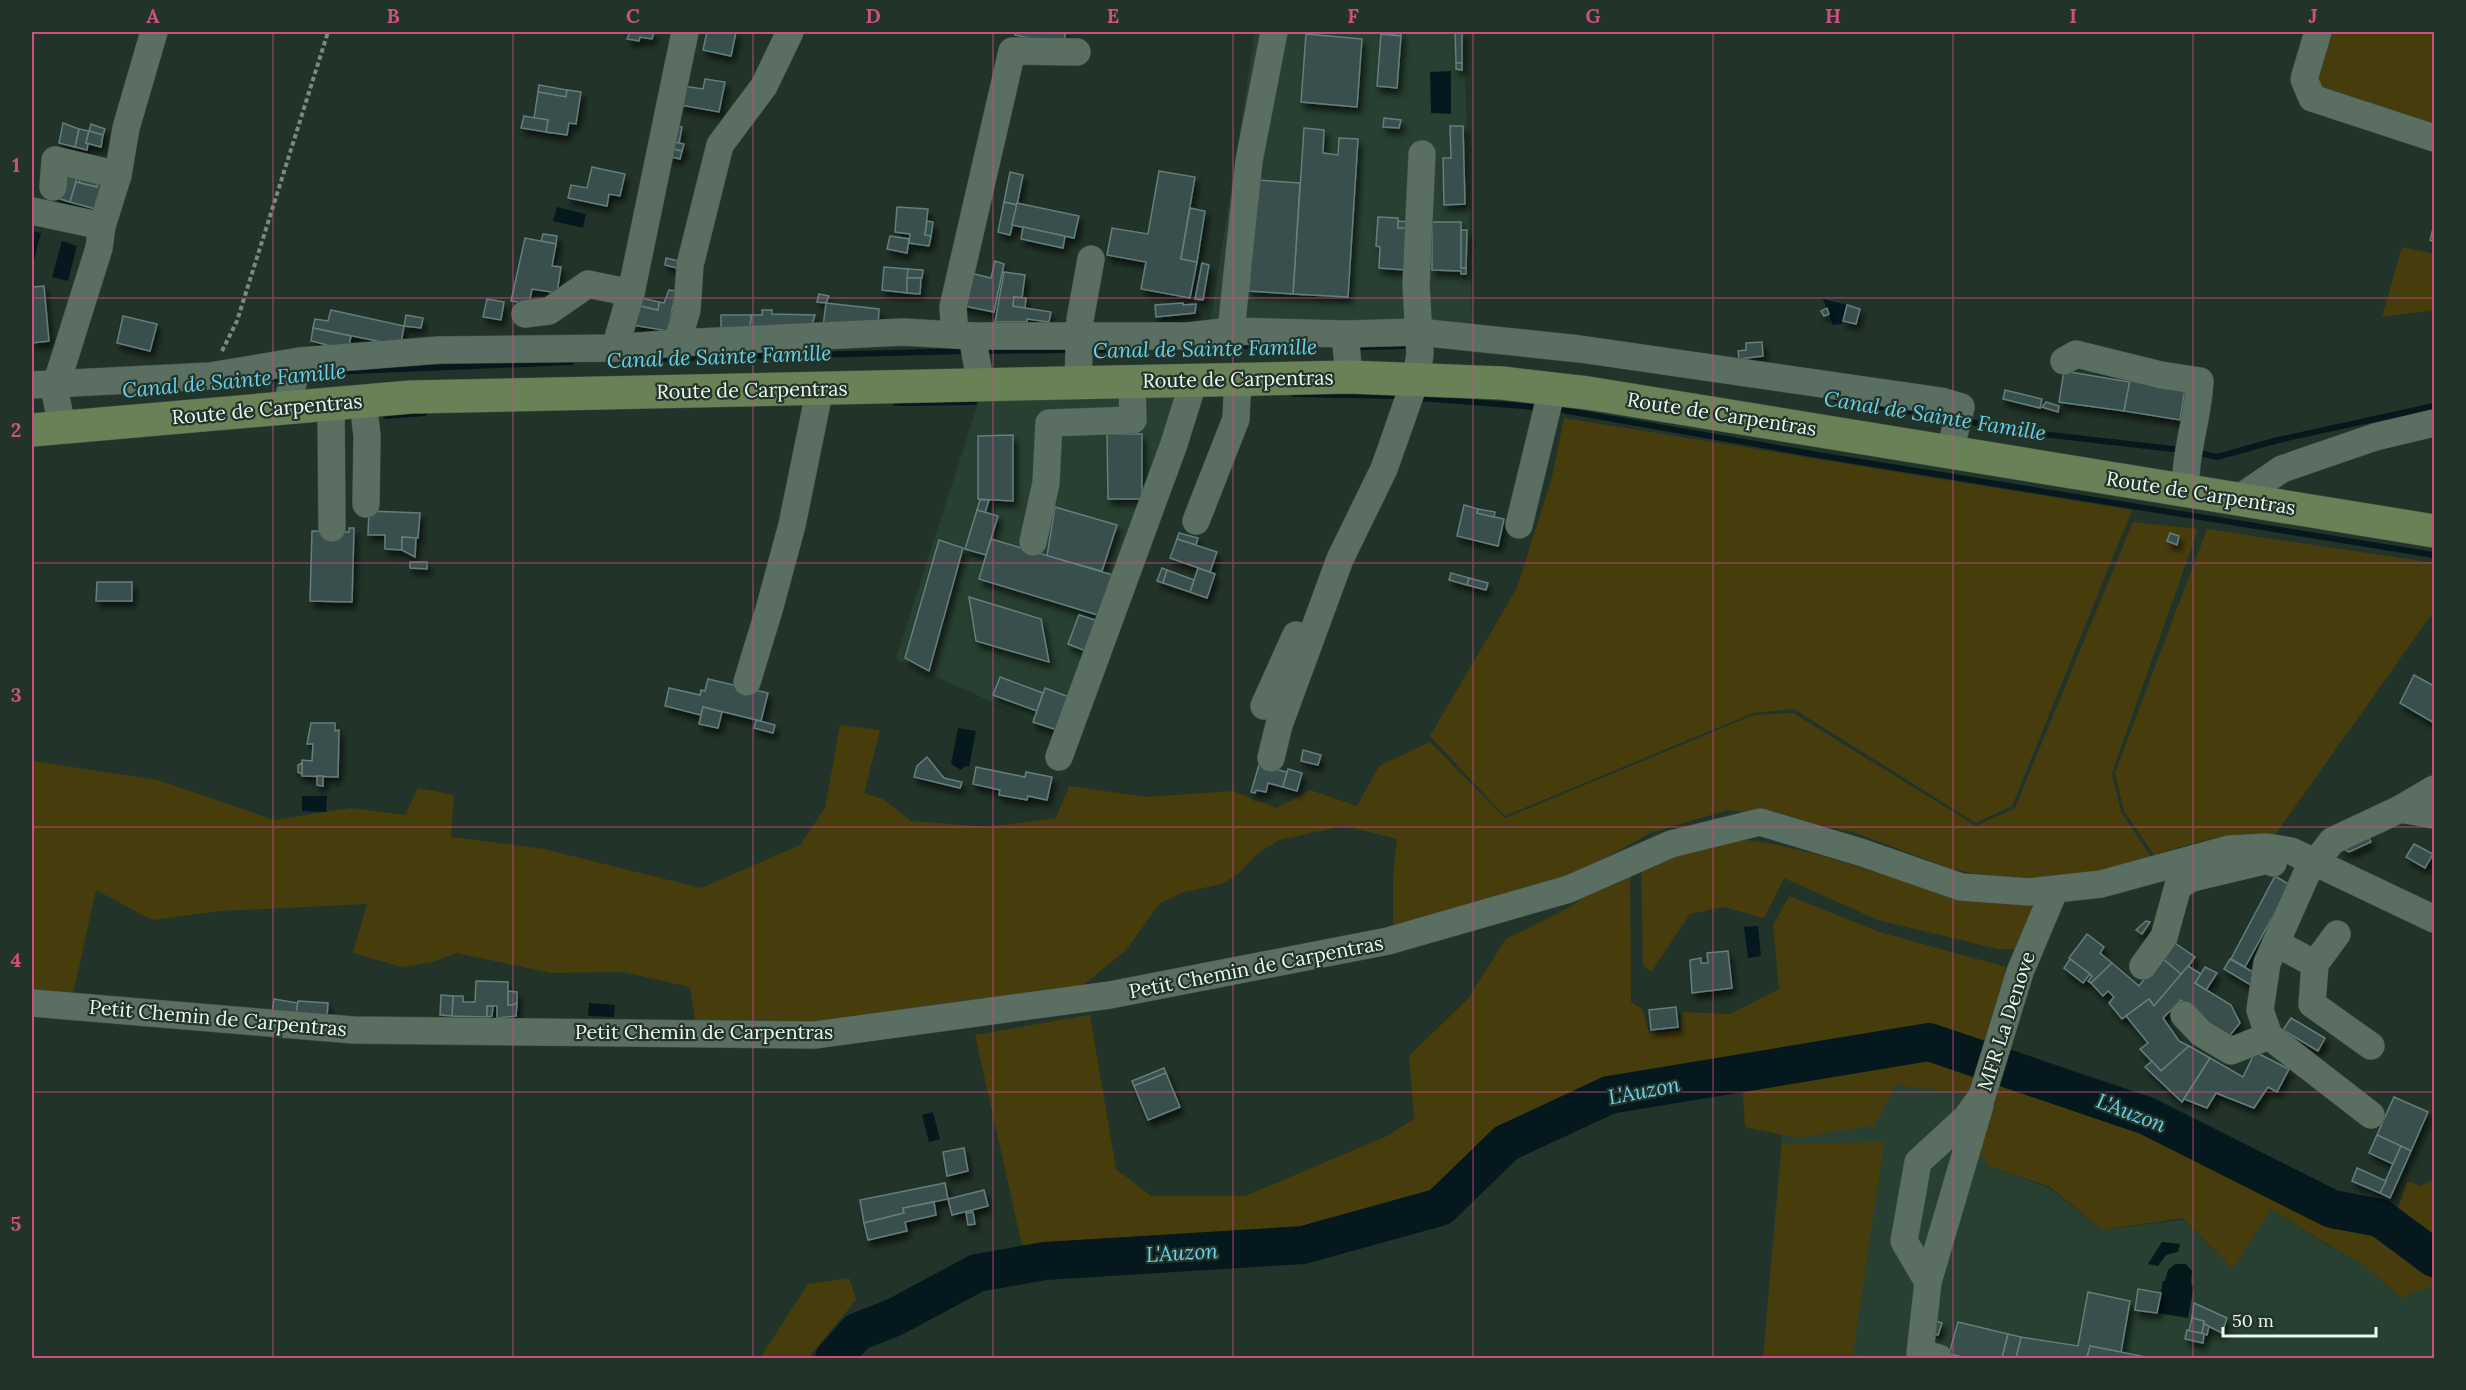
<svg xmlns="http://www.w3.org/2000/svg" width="2466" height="1390" viewBox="0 0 2466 1390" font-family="Lora,serif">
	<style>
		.built { fill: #274031 }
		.green { fill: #473d0c }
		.water { fill: #04181d }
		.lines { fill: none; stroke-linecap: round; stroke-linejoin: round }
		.stream { stroke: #04181d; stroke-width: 6 }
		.river { stroke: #04181d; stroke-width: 38 }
		.building { fill: #374f4d; stroke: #647e7b; stroke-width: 1.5; filter: url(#shadow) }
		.minor-casing { stroke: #405047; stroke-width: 28 }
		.major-casing { stroke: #405047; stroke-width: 34 }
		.path { stroke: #7b8a81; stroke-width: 4; stroke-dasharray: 4.5 3; stroke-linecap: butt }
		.minor { stroke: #5a6e61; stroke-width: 27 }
		.major { stroke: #698157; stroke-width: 33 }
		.grid { fill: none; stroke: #cc5080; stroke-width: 1.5; stroke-opacity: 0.55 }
		.labels { text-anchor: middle; stroke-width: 4.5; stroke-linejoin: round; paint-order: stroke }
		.street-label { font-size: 20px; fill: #ecf7f0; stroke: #223429 }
		.water-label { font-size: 21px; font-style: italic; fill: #6ad0eb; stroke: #223429 }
		.neatline { fill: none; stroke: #cc5080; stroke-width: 2 }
		.grid-label { font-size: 20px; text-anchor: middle; font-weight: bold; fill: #cc5080 }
	</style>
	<defs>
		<filter id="shadow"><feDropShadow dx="3.5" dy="6" stdDeviation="3" flood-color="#0009"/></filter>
	</defs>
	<rect width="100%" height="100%" fill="#223429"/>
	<g class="built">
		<path d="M1255 32H1464L1472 326H1210Z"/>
		<path d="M1198 394 1076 739 896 659 979 400Z"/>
		<path d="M1895 1085 1971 1094 1989 1166 2049 1188 2102 1230 2183 1220 2233 1269 2271 1209 2318 1240 2364 1265 2401 1298 2434 1285V1358H1763L1782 1135Z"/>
	</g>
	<g class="green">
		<path d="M2326 32H2434V124L2319 86 2313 78Z"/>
		<path d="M2402 247 2434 254V310L2382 317Z"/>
		<path d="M1564 418 2132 510 2012 806 1976 823 1794 709 1753 713 1505 816 1430 736 1517 588 1552 477Z"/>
		<path d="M2133 522 2198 529 2112 773 2121 812 2151 857 2125 868 2008 881 1952 869 1856 833 1792 819 1728 810 1650 833 1591 866 1512 899 1393 926V877L1397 839 1344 826 1279 840 1257 854 1239 873 1222 884 1184 892 1160 903 1126 950 1083 985 1013 1005 903 1018 696 1026 690 987 623 972 551 973 457 953 432 962 402 967 353 953 367 904 220 911 152 920 96 890 73 994 32 992V761L158 780 274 820 351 808 405 815 418 788 454 795 451 837 544 849 701 888 800 845 825 808 840 725 880 730 864 793 883 799 911 821 988 827 1056 818 1069 786 1146 797 1233 791 1277 808 1310 790 1357 806 1379 766 1430 742 1505 818 1754 715 1793 713 1976 826 2015 808Z"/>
		<path d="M2207 529 2434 563V611L2274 836C2233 828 2193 844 2154 855L2124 811 2115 773Z"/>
		<path d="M1725 838C1800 843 1868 872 1940 892 1970 900 2004 902 2035 907L2024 949H1998L1878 920 1784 878 1764 918 1723 907 1690 914 1652 971 1643 966 1641 863Z"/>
		<path d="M1630 867 1631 1002 1643 1010 1649 1033 1681 1030V1012L1730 1014 1779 989 1773 925 1789 896 1879 932 2006 967 1988 1052 2136 1104 2327 1206 2359 1203 2383 1218 2398 1209 2407 1181 2421 1186 2434 1179V1285L2401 1298 2364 1265 2318 1239 2271 1209 2233 1269 2182 1218 2102 1230 2050 1187 1989 1166 1969 1136 1970 1094 1895 1085 1875 1125 1798 1138 1745 1127 1741 1063 1607 1084 1501 1134 1437 1197 1412 1201 1300 1233 1044 1255 1030 1259 1021 1241 975 1035 1090 1015 1116 1169 1151 1196H1245L1385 1137 1414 1119 1409 1056 1467 1000 1506 939 1568 908Z"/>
		<path d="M1884 1142 1853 1353 1871 1358H1763L1782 1144Z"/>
		<path d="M849 1278 856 1300 808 1358H760L808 1284Z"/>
	</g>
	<g class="water">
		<path d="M1451 71V114L1431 113 1430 72Z"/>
		<path d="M557 207 586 214 583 228 553 221Z"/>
		<path d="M32 231 41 233 34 260H32Z"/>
		<path d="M62 241 77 246 68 281 52 277Z"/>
		<path d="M1823 299 1847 305 1842 324 1833 325Z"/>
		<path d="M958 728 976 731 969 767 965 766 961 770 951 764Z"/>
		<path d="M302 796H327L326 812 302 811Z"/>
		<path d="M1758 926 1761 956 1748 958 1744 927Z"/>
		<path d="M589 1003 615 1005 614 1017 588 1016Z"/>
		<path d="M933 1112 940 1139 929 1142 922 1115Z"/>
		<path d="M2162 1242 2180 1244 2178 1252 2166 1255 2158 1266 2148 1264Z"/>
		<path d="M2175 1264H2186L2192 1271 2191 1284 2194 1286 2188 1318 2157 1313 2163 1281H2165L2168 1270Z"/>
	</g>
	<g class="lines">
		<g class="stream">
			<path d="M1206 347 1268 345"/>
			<path d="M1359 347 1407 346"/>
			<path d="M1086 350 1130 349"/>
			<path d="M981 351 1073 350"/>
			<path d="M648 359 968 351"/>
			<path d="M328 372 572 362"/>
			<path d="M259 381 288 377"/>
			<path d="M1294 394 1398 396"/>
			<path d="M1419 398 1535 407"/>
			<path d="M1836 399 1951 419"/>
			<path d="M896 403 974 402"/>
			<path d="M1562 410 1824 456 2434 555"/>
			<path d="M386 416 424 413"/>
			<path d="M1964 421 2042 434 2182 450"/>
			<path d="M2195 452 2217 457 2278 440 2434 406"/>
		</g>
		<path class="river" d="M834 1358 857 1332 895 1317 977 1273 1045 1261 1303 1245 1440 1207 1506 1143 1609 1095 1929 1042 2147 1116 2332 1209 2380 1218 2434 1258"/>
	</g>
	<g class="building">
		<path d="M630 32H654L652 39 640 37 639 41 627 39Z"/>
		<path d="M707 32H736L731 56 703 50Z"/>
		<path d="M1016 32H1066L1063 45 1015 35Z"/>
		<path d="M1381 32H1401V36L1381 33Z"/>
		<path d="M1455 32H1462V63H1456Z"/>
		<path d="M1306 34 1362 39 1357 107 1301 102Z"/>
		<path d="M1381 34 1401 36 1397 88 1377 86Z"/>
		<path d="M1456 63H1462V70L1456 69Z"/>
		<path d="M705 79 725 82 719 112 680 105 683 86 703 89Z"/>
		<path d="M539 85 567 90 566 97 538 92Z"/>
		<path d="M567 90 581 92 576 124 569 123 567 135 546 132 548 120 534 118 538 92 566 97Z"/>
		<path d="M524 116 548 120 546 132 521 128Z"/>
		<path d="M1384 118 1401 120 1399 128 1383 127Z"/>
		<path d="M63 123 79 129 75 147 59 143Z"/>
		<path d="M91 124 105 129 103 135 89 131Z"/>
		<path d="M673 125 682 127 679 143 670 141Z"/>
		<path d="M1450 126H1463L1465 204 1444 205 1443 158H1451Z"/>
		<path d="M1304 128 1324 130 1323 153 1338 155 1339 138 1358 139 1348 297 1293 294Z"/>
		<path d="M79 129 89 131 86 143 88 144 87 150 75 147Z"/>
		<path d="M89 131 103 135 101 147 86 143Z"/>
		<path d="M670 141 684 144 682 151 668 148Z"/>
		<path d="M668 148 682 151 680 159 667 156Z"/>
		<path d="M592 167 625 174 620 196 609 194 607 206 568 198 571 185 587 188Z"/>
		<path d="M1159 171 1195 177 1181 259 1197 262 1190 298 1141 289 1146 262 1107 255 1112 228 1148 234Z"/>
		<path d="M1010 172 1023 175 1017 205 1004 202Z"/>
		<path d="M62 173 77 178 70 202 54 197Z"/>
		<path d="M81 176 99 181 97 187 79 183Z"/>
		<path d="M99 178 107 181 99 210 70 202 76 182 97 187Z"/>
		<path d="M1257 180 1300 183 1293 294 1249 291Z"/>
		<path d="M1004 202 1017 205 1010 235 998 232Z"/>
		<path d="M1017 203 1079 216 1074 238 1012 225Z"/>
		<path d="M897 207 928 209 925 235 931 236 929 246 909 243 910 234 895 232Z"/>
		<path d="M1190 208 1205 211 1197 262 1181 259Z"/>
		<path d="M1378 217 1398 218V228H1407L1405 270 1379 268 1380 247 1376 246Z"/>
		<path d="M927 221 933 222 931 236 925 235Z"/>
		<path d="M1398 221 1408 222 1407 228H1398Z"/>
		<path d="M1432 222H1461V268H1466V274H1461V271L1432 270Z"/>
		<path d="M2434 225V242L2430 240Z"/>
		<path d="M1023 227 1065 236 1063 248 1021 239Z"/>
		<path d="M1461 230H1467L1466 268H1461Z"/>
		<path d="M543 234 557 236 556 244 541 241Z"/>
		<path d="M890 236 909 239 907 253 887 249Z"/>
		<path d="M525 238 556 244 552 266 561 267 557 293 532 289 529 304 511 301Z"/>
		<path d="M666 258 683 262 681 269 665 265Z"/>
		<path d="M995 261 1004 264 994 312 959 305 966 272 991 278Z"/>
		<path d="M1202 263 1209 265 1203 300 1195 299Z"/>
		<path d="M884 267 908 269 907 293 882 290Z"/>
		<path d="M908 269 923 270 922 278H907Z"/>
		<path d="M1004 272 1025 275 1022 298 1014 297 1013 306 1051 312 1049 322 1027 319V322H995Z"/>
		<path d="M907 278H921L920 294 907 293Z"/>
		<path d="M44 286 49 341 32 343V287Z"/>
		<path d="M669 290 676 291 668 331 632 325 636 305 658 310 659 302 664 303Z"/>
		<path d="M819 294 829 296 826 303 817 302Z"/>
		<path d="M637 297 659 302 658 310 636 305Z"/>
		<path d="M1014 297 1026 298 1025 308 1013 306Z"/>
		<path d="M487 299 504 302 501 320 483 317Z"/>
		<path d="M826 303 879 309 878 325 823 327Z"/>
		<path d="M1183 303V305L1196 304 1195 313 1156 317 1155 305Z"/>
		<path d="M1847 305 1860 309 1856 324 1843 321Z"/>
		<path d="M1827 308 1829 314 1824 316 1821 311Z"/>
		<path d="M331 310 404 326 401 343H387L313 328 315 319 328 321Z"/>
		<path d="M762 310H772V314L815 315 811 328H750L751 315H762Z"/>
		<path d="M406 315 423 318 421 328 404 326Z"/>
		<path d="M721 315H751L750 328H721Z"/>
		<path d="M123 316 157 324 150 351 117 343Z"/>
		<path d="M313 328 351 336 348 350 311 341Z"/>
		<path d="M1762 342 1763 356 1739 359 1738 351 1746 350V343Z"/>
		<path d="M2064 371 2130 382 2124 411 2059 402Z"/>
		<path d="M2131 375 2186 383 2180 420 2124 411Z"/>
		<path d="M2005 390 2042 399 2040 408 2003 399Z"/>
		<path d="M2046 402 2059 406 2058 412 2042 407Z"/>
		<path d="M1107 434H1142V499H1108Z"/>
		<path d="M1013 435V501L978 499V436Z"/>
		<path d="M980 500H989L985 513 977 510Z"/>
		<path d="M1464 505 1478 509 1477 513 1504 519 1498 546 1457 536Z"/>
		<path d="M1055 507 1117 525 1102 571 1047 556Z"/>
		<path d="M1478 509 1495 512 1494 517 1477 513Z"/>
		<path d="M977 510 998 516 986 555 965 549Z"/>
		<path d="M369 511 420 513 418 538 402 537V550L385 549V535H368Z"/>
		<path d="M349 528H354L352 602 310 601 312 531 349 532Z"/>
		<path d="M1179 533 1198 538 1196 545 1177 539Z"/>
		<path d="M2170 533 2179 536 2177 545 2167 541Z"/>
		<path d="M402 537 416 538 415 557 402 550Z"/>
		<path d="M991 539 1116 576 1101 616 979 579Z"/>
		<path d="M1177 539 1217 552 1210 572 1170 558Z"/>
		<path d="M939 540 963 548 929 671 905 658Z"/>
		<path d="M410 562H427V569L410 568Z"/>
		<path d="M1162 568 1167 570 1163 583 1157 581Z"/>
		<path d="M1198 568 1215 574 1207 598 1190 592Z"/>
		<path d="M1167 570 1194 580 1190 592 1163 583Z"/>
		<path d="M1451 573 1469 578 1467 585 1449 580Z"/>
		<path d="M1469 578 1488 583 1486 590 1467 585Z"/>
		<path d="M97 582H132V601H96Z"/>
		<path d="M969 597 1041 619 1049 662 976 641Z"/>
		<path d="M1079 615 1098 621 1086 651 1068 644Z"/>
		<path d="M2414 675 2434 686V723L2400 703Z"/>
		<path d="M1000 677 1043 693 1037 711 993 695Z"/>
		<path d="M708 679 768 693 761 721 703 707 701 715 665 706 669 688 700 695 701 690 705 691Z"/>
		<path d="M1045 688 1069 697 1057 730 1033 722Z"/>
		<path d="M703 707 722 712 718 728 699 724Z"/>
		<path d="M756 720 775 725 773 733 754 728Z"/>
		<path d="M311 723H335V731L339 730 338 777 302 776V760L312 761 313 744H307Z"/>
		<path d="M1303 750 1321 755 1318 765 1301 761Z"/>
		<path d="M927 757 944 778 962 782 960 788 914 777 917 766Z"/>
		<path d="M302 763V774L298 772V765Z"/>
		<path d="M1259 765 1287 772 1283 787 1268 783 1266 792 1256 790 1255 793 1251 792Z"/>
		<path d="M976 767 1025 777 1026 772 1052 777 1047 800 1028 796 1027 800 999 795 1000 790 973 784Z"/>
		<path d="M1288 769 1302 773 1297 791 1283 787Z"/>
		<path d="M317 776H323V786L317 785Z"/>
		<path d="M2368 836 2371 842 2349 852 2342 848Z"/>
		<path d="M2414 844 2433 854 2425 868 2406 857Z"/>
		<path d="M2275 876 2290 885 2245 967 2231 959Z"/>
		<path d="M2146 921 2150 922 2142 934 2136 930Z"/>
		<path d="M2087 934 2104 947 2100 953 2112 963 2091 983 2088 981 2092 976 2069 958Z"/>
		<path d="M2175 943 2195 957 2182 975 2163 959Z"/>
		<path d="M1728 951 1732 988 1692 993 1690 960 1701 958V963H1708L1707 953Z"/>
		<path d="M2161 957 2182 975 2154 1006 2149 999 2122 1019 2109 1003 2114 997 2108 991 2103 996 2091 983 2112 963 2139 986Z"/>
		<path d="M2070 959 2090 974 2083 983 2064 968Z"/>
		<path d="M2230 959 2260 976 2254 987 2224 969Z"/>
		<path d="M2188 966 2201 974 2195 983 2231 1005 2240 1023 2227 1039 2181 1000 2163 1018 2179 1041 2189 1046 2161 1071 2140 1049 2148 1043 2126 1016 2149 999 2154 1006Z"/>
		<path d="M2205 967 2217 973 2206 990 2195 983Z"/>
		<path d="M476 981 508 982V1005L517 1003 516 1016 497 1018V1006H487V1017L452 1016 453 996H463V1002H475Z"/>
		<path d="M508 991 517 992V1003L513 1005H508Z"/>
		<path d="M441 995 453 996 452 1016 440 1015Z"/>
		<path d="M274 999 298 1003 296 1015 272 1011Z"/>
		<path d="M298 1001 328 1003 327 1017 296 1014Z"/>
		<path d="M487 1006H493L492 1016 487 1017Z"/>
		<path d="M1676 1007 1678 1027 1651 1030 1649 1010Z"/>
		<path d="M2291 1018 2325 1038 2318 1051 2283 1030Z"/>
		<path d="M2189 1046 2210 1058 2182 1102 2145 1067 2152 1061 2161 1071Z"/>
		<path d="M2255 1052 2289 1069 2277 1092 2268 1087 2254 1108 2216 1093 2207 1108 2184 1099 2210 1058 2243 1077Z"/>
		<path d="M1164 1068 1166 1073 1134 1086 1132 1081Z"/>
		<path d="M1166 1073 1180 1107 1148 1120 1134 1086Z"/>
		<path d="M2394 1097 2428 1112 2411 1151 2377 1135Z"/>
		<path d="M2377 1135 2401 1146 2393 1164 2369 1153Z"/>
		<path d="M2401 1146 2411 1151 2390 1198 2380 1193Z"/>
		<path d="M964 1148 968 1171 947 1176 943 1152Z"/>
		<path d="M2357 1168 2386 1181 2380 1193 2352 1181Z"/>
		<path d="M945 1183 948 1199 903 1208 904 1213 864 1223 860 1200Z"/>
		<path d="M984 1190 988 1206 952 1215 948 1199Z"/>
		<path d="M934 1202 936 1215 905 1222 907 1231 868 1240 864 1223 904 1213 903 1208Z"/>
		<path d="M973 1212 975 1224 968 1225 966 1213Z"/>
		<path d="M2138 1289 2161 1293 2157 1313 2135 1310Z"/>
		<path d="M2088 1292 2130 1301 2121 1352 2090 1346 2087 1358H2016L2021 1337 2078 1346Z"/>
		<path d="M2194 1303 2227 1318 2222 1333 2204 1324V1321L2192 1318Z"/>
		<path d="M2192 1318 2204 1321 2202 1333 2189 1331Z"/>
		<path d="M1933 1320 1942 1323 1938 1335 1928 1332Z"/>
		<path d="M1958 1322 2008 1334 2002 1358H1967L1949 1354Z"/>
		<path d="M2204 1324 2209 1326 2207 1335 2202 1333Z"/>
		<path d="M2187 1330 2204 1334 2203 1343 2185 1339Z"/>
		<path d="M2008 1334 2021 1337 2016 1358H2002Z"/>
		<path d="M2090 1346 2146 1357V1358H2087Z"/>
	</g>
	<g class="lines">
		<g class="minor-casing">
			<g id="minor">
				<path d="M1274 32 1249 161 1231 331 1345 334 1349 377"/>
				<path d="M2318 32 2304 79 2312 98 2434 138"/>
				<path d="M53 187 55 160 118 175"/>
				<path d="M32 211 102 226"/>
				<path d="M525 314 549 311 588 284 631 293"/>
				<path d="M1345 334 1419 332 1580 349 1941 401 1961 407 1950 451"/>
				<path d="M955 335 953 307 1012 51 1077 52"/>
				<path d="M972 336H1188L1231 331"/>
				<path d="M677 343 903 332 972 336 981 385"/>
				<path d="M615 348 677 343 687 310 690 265 720 145 764 86 790 32"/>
				<path d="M2064 361 2076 354 2161 375 2200 381C2198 419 2184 454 2186 491"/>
				<path d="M1078 383 1080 320 1091 259"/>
				<path d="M32 385 210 376 300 361"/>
				<path d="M363 401 367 436 366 504"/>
				<path d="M331 404 332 528"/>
				<path d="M285 408 300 361 439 350 615 348 631 293 685 32"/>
				<path d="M62 427 56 397 57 382 99 248 102 226 118 175 126 128 154 32"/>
				<path d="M2238 499 2282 469 2375 437 2434 423"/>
				<path d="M1196 521 1236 419 1237 396 1242 379"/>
				<path d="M1519 525 1552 389"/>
				<path d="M1033 542 1046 483 1049 423 1133 420 1132 382"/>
				<path d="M747 682 769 610 792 525 820 388"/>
				<path d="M1264 706 1296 635"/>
				<path d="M1059 757 1174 444 1194 380"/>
				<path d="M1271 758 1279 725 1340 559 1384 469 1416 378 1420 354 1416 285 1422 154"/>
				<path d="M2400 809 2434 789"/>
				<path d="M2276 943 2315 964 2312 1004 2371 1046"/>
				<path d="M2315 964 2337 934"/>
				<path d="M2143 966 2164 937 2178 886 2192 878 2268 860 2273 863"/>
				<path d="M32 1003 353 1030 815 1035 1110 995 1388 941 1569 889 1671 844 1760 822 1860 852 1961 887 2029 892 2101 884 2229 849 2267 847 2291 851 2434 919"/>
				<path d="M2184 1015 2201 1033 2231 1051 2269 1036"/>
				<path d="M2371 1115 2269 1036 2260 1010 2267 963 2306 875 2332 841 2400 809 2434 815"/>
				<path d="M1928 1282 1980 1105"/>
				<path d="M1939 1358 1920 1353 1928 1282 1904 1241 1918 1162 1966 1118 1982 1096 2020 972 2052 896"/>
			</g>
		</g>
		<g class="major-casing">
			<path id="major" d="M32 430 411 397 1349 377 1502 383 1588 393 2434 531"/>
		</g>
		<path class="path" d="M222 351 237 321 328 32"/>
		<use href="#minor" class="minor"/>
		<use href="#major" class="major"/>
	</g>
	<path class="grid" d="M273 32V1358M513 32V1358M753 32V1358M993 32V1358M1233 32V1358M1473 32V1358M1713 32V1358M1953 32V1358M2193 32V1358M32 298H2434M32 563H2434M32 827H2434M32 1092H2434"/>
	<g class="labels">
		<g class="street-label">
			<text transform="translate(1238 379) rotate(-1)" y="7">Route de Carpentras</text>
			<text transform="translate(752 390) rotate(-1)" y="7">Route de Carpentras</text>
			<text transform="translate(267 409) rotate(-5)" y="7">Route de Carpentras</text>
			<text transform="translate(1722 414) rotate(9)" y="7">Route de Carpentras</text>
			<text transform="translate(2201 493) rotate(9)" y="7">Route de Carpentras</text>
			<text transform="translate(1256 967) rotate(-11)" y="7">Petit Chemin de Carpentras</text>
			<text transform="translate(218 1018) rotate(5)" y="7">Petit Chemin de Carpentras</text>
			<text transform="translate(2006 1021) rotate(-72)" y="7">MFR La Denove</text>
			<text x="704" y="1039">Petit Chemin de Carpentras</text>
		</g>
		<g class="water-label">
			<text transform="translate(1205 349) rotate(-1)" y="7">Canal de Sainte Famille</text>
			<text transform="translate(719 357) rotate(-2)" y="7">Canal de Sainte Famille</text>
			<text transform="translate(234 381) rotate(-5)" y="7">Canal de Sainte Famille</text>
			<text transform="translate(1935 416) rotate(9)" y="7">Canal de Sainte Famille</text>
			<text transform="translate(1644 1091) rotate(-11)" y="7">L'Auzon</text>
			<text transform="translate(2131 1113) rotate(21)" y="7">L'Auzon</text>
			<text transform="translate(1182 1253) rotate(-3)" y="7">L'Auzon</text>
		</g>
	</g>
	<rect width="2466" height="1390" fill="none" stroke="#223429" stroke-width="66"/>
	<path d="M2223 1327v9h153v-9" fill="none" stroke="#ecf7f0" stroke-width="3"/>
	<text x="2232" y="1327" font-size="18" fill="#ecf7f0" stroke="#223429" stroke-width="4.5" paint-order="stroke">50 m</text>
	<rect x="33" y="33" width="2400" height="1324" class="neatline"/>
	<g class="grid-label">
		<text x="153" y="23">A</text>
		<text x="393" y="23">B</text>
		<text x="633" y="23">C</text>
		<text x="873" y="23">D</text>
		<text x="1113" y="23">E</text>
		<text x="1353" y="23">F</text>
		<text x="1593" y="23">G</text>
		<text x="1833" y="23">H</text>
		<text x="2073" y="23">I</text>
		<text x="2313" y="23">J</text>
		<text x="16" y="172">1</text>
		<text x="16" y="437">2</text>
		<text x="16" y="702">3</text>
		<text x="16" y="967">4</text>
		<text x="16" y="1231">5</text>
	</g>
</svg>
